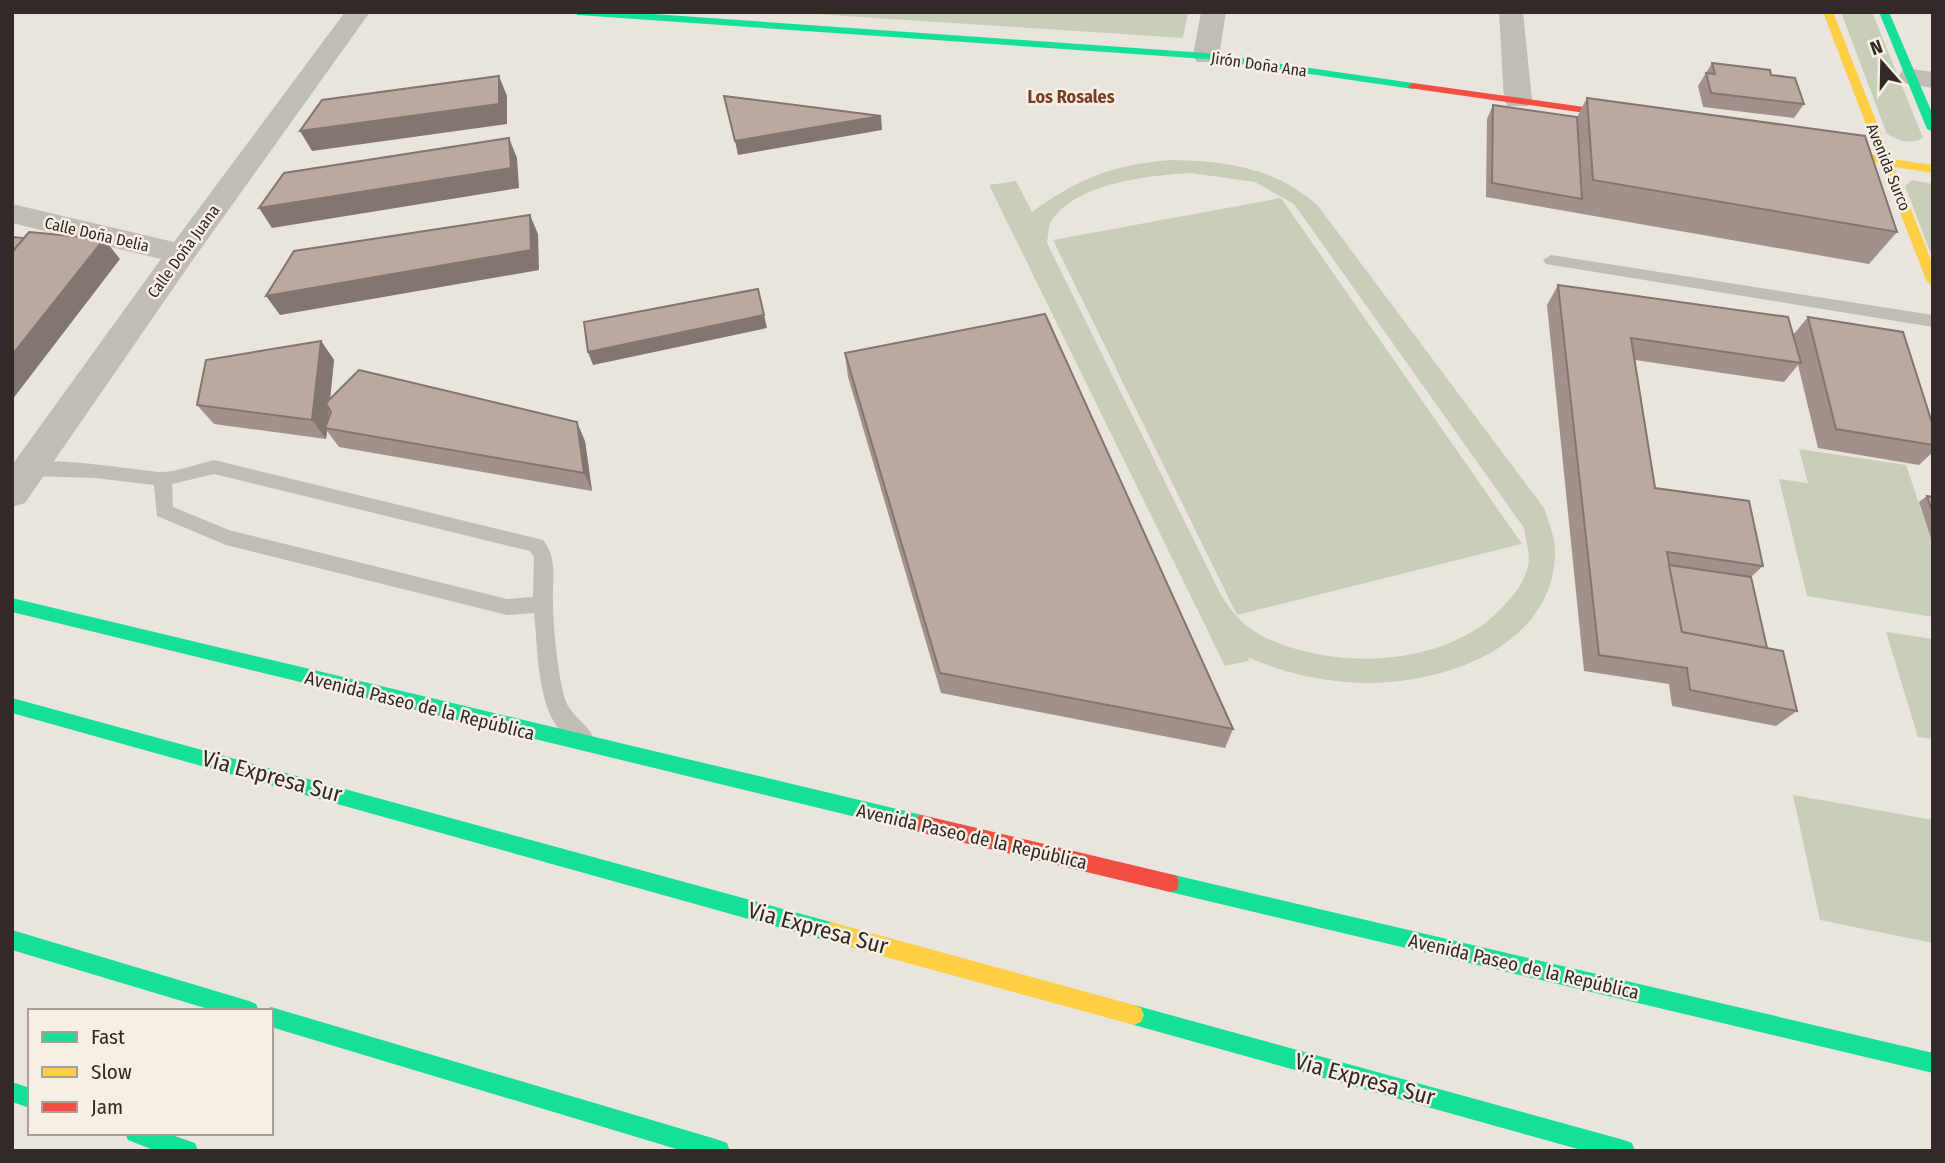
<svg xmlns="http://www.w3.org/2000/svg" width="1945" height="1163" viewBox="0 0 1945 1163" font-family="'Fira Sans Condensed',sans-serif">
	<style>
		.green { fill: #c9ceb8; fill-rule: evenodd }
		.lines { fill: none; stroke-linecap: round; stroke-linejoin: round }
		.lane { fill: #c2bcb7; fill-rule: evenodd }
		.street { fill: #c2bcb7; fill-rule: evenodd }
		.fast { fill: #16e098; fill-rule: evenodd }
		.slow { fill: #ffcf43; fill-rule: evenodd }
		.jam { fill: #f24e42; fill-rule: evenodd }
		.wall { fill: #a1918a }
		.shaded-wall { fill: #837670 }
		.building { fill: #bba9a0; stroke: #837670; stroke-width: 2 }
		.labels { text-anchor: middle; stroke-width: 5; stroke-linejoin: round; paint-order: stroke }
		.far-street-label { font-size: 16px; fill: #322a26; stroke: #f7efe4 }
		.far-neighbourhood-label { font-size: 18px; font-weight: bold; fill: #7a3d26; stroke: #f7efe4 }
		.street-label { font-size: 19px; fill: #322a26; stroke: #f7efe4 }
		.near-street-label { font-size: 23px; fill: #322a26; stroke: #f7efe4 }
	</style>
	<rect width="100%" height="100%" fill="#e9e4dd"/>
	<g class="green">
		<path d="M784 12H1188L1183 38Z"/>
		<path d="M1841 12H1872L1923 138C1909 145 1899 141 1887 134Z"/>
		<path d="M1173 160C1227 161 1277 168 1318 206L1544 508C1549 522 1556 540 1555 555 1552 653 1428 690 1346 682 1312 679 1278 671 1248 657L1249 661 1225 666 989 185 1016 181 1032 212C1079 178 1114 164 1173 160ZM1191 173 1255 182 1294 204 1524 528C1525 537 1529 549 1529 559 1528 576 1518 590 1508 601 1454 667 1339 672 1266 638 1245 628 1233 614 1221 595L1047 243C1048 237 1048 227 1051 222 1073 183 1152 175 1191 173Z"/>
		<path d="M1912 180 1933 184V259L1905 186Z"/>
		<path d="M1281 198 1522 544 1237 615 1053 240Z"/>
		<path d="M1799 449 1906 465 1933 545V617L1807 596 1779 479 1808 483Z"/>
		<path d="M1886 632 1933 639V739L1918 737Z"/>
		<path d="M1793 795 1933 820V943L1820 920Z"/>
	</g>
	<g class="lines">
		<g class="lane">
			<path d="M1551 255 1933 315V327L1546 264 1543 260Z"/>
			<path d="M214 460 543 540C558 559 552 578 553 602 553 626 558 676 565 699 570 715 587 723 594 738L590 745 583 748C535 729 539 655 534 613L507 615 226 545 157 516 154 485 95 478 30 476 21 469C30 451 138 471 160 472 177 472 197 464 214 460ZM214 474 530 551 534 557 533 597 507 599 229 530 173 507 172 484Z"/>
		</g>
		<g class="street">
			<path d="M345 12H370L192 261 25 503 12 507V465L161 259 12 223V204L174 242Z"/>
			<path d="M1201 12H1226L1219 56 1215 62H1197L1193 56Z"/>
			<path d="M1499 12H1523L1532 100 1528 106H1508L1504 100Z"/>
			<path d="M1911 69 1933 72V88L1902 83 1898 77 1902 71Z"/>
		</g>
		<g class="fast">
			<path d="M573 12H625L1206 53 1413 83 1418 86 1413 89 1206 59 578 15Z"/>
			<path d="M1879 12H1889L1933 115V132L1927 129Z"/>
			<path d="M12 598 922 815 928 818 931 824 928 830 922 833 12 612Z"/>
			<path d="M12 698 831 922 838 925 841 932 838 939 831 942 12 713Z"/>
			<path d="M1170 874 1933 1053V1073L1170 892 1163 890 1161 883 1163 876Z"/>
			<path d="M12 930 249 1001 256 1004 259 1011H215L12 950Z"/>
			<path d="M1134 1005 1624 1140 1632 1143 1635 1151H1585L1134 1025 1127 1022 1124 1015 1127 1008Z"/>
			<path d="M271 1007 719 1140 727 1143 730 1151H683L271 1027V1011H264Z"/>
			<path d="M12 1082 30 1088V1108L12 1102Z"/>
			<path d="M125 1133H166L195 1143 198 1151H156L128 1140Z"/>
		</g>
		<g class="slow">
			<path d="M1823 12H1833L1891 159 1933 165V173L1894 167 1933 265V286L1927 282 1881 164 1816 144 1822 141 1878 156Z"/>
			<path d="M831 922 1134 1005 1141 1008 1144 1015 1141 1022 1134 1025 831 942 824 939 821 932 824 925Z"/>
		</g>
		<g class="jam">
			<path d="M1413 83 1634 114 1640 117 1634 120 1409 88 1408 86Z"/>
			<path d="M922 815 1170 874 1177 876 1179 883 1177 890 1170 892 922 833 916 830 913 824 916 818Z"/>
		</g>
	</g>
	<g class="wall">
		<path d="M1712 63 1771 75 1804 104 1794 118 1703 107 1698 86Z"/>
		<path d="M1587 98 1897 232 1869 264 1486 197 1487 119 1493 105 1577 117Z"/>
		<path d="M1558 285 1793 335 1808 317 1933 426V452L1919 465 1818 448 1798 365 1784 382 1635 360 1655 488 1763 566 1751 577 1767 648 1797 711 1776 726 1672 706 1669 684 1584 671 1547 305Z"/>
		<path d="M321 341 334 360 330 399 585 441 592 491 339 447 327 431 326 439 214 424 197 405Z"/>
		<path d="M845 353 1233 729 1225 748 941 693 848 377Z"/>
		<path d="M1927 496 1933 497V545L1919 502Z"/>
	</g>
	<g class="shaded-wall">
		<path d="M499 76 507 96V124L312 151 300 131Z"/>
		<path d="M881 116 882 130 738 155 735 141Z"/>
		<path d="M509 138 517 158 519 188 272 228 259 208Z"/>
		<path d="M530 215 538 234 539 270 280 315 266 296Z"/>
		<path d="M104 239 120 259 12 400V355Z"/>
		<path d="M764 315 767 328 593 365 588 352Z"/>
		<path d="M321 341 334 360 327 429 325 428 327 431 326 439 312 420Z"/>
		<path d="M577 422 585 441 592 491 584 473Z"/>
	</g>
	<g class="building">
		<path d="M1712 63 1770 70 1771 75 1795 78 1804 104 1711 93 1706 73 1715 74Z"/>
		<path d="M499 76V104L300 131 322 100Z"/>
		<path d="M724 96 881 116 735 141Z"/>
		<path d="M1587 98 1865 136 1897 232 1593 180Z"/>
		<path d="M1493 105 1577 117 1582 199 1492 183Z"/>
		<path d="M509 138 511 168 259 208 284 173Z"/>
		<path d="M530 215 531 250 266 296 294 251Z"/>
		<path d="M29 232 104 239 12 355V252Z"/>
		<path d="M12 237 24 238 12 252Z"/>
		<path d="M1558 285 1788 317 1801 363 1631 338 1655 488 1749 501 1763 566 1667 552 1682 632 1783 651 1797 711 1690 690 1687 668 1599 655Z"/>
		<path d="M758 289 764 315 588 352 584 322Z"/>
		<path d="M1045 314 1233 729 940 673 845 353Z"/>
		<path d="M1808 317 1903 332 1933 426V445L1836 429Z"/>
		<path d="M321 341 312 420 197 405 206 360Z"/>
		<path d="M359 370 577 422 584 473 325 428 331 412 326 403Z"/>
		<path d="M1927 496 1933 497V514Z"/>
		<path d="M1669 565 1751 577 1767 648 1682 632Z"/>
	</g>
	<g class="labels">
		<g class="far-street-label">
			<text transform="translate(1259 64) rotate(8)" y="6">Jirón Doña Ana</text>
			<text transform="translate(1889 167) rotate(68)" y="6">Avenida Surco</text>
			<text transform="translate(97 234) rotate(13)" y="6">Calle Doña Delia</text>
			<text transform="translate(183 251) rotate(-54)" y="6">Calle Doña Juana</text>
		</g>
		<g class="far-neighbourhood-label">
			<text x="1071" y="103">Los Rosales</text>
		</g>
		<g class="street-label">
			<text transform="translate(420 705) rotate(14)" y="7">Avenida Paseo de la República</text>
			<text transform="translate(972 836) rotate(13)" y="7">Avenida Paseo de la República</text>
			<text transform="translate(1524 966) rotate(13)" y="7">Avenida Paseo de la República</text>
		</g>
		<g class="near-street-label">
			<text transform="translate(272 776) rotate(15)" y="8">Via Expresa Sur</text>
			<text transform="translate(818 928) rotate(15)" y="8">Via Expresa Sur</text>
			<text transform="translate(1365 1079) rotate(15)" y="8">Via Expresa Sur</text>
		</g>
	</g>
	<rect width="1945" height="1163" fill="none" stroke="#322a26" stroke-width="28"/>
	<rect x="28" y="1009" width="245" height="126" fill="#f7efe4" stroke="#a8a098" stroke-width="2"/>
	<rect x="42" y="1032" width="35" height="10" fill="#16e098" stroke="#a8a098" stroke-width="2"/>
	<text x="91" y="1044" font-size="21" fill="#322a26">Fast</text>
	<rect x="42" y="1067" width="35" height="10" fill="#ffcf43" stroke="#a8a098" stroke-width="2"/>
	<text x="91" y="1079" font-size="21" fill="#322a26">Slow</text>
	<rect x="42" y="1102" width="35" height="10" fill="#f24e42" stroke="#a8a098" stroke-width="2"/>
	<text x="91" y="1114" font-size="21" fill="#322a26">Jam</text>
	<g transform="translate(1882 63) rotate(340)" stroke="#f7efe4" stroke-width="5" paint-order="stroke">
	<path d="M0-5L12 26L0 18L-12 26Z" fill="#322a26"/>
	<text y="-10" font-size="19" font-weight="bold" text-anchor="middle" fill="#322a26">N</text>
	</g>
</svg>
